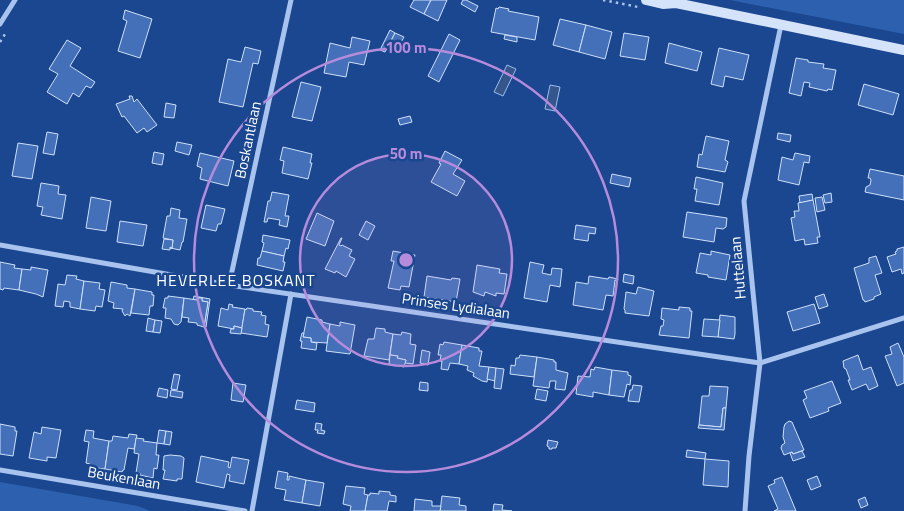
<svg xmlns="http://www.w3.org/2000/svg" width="904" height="511" viewBox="0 0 904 511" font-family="'Titillium Web',sans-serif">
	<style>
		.green { fill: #2d60ae }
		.water { fill: #35568b; stroke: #9bbef0 }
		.building { fill: #4370b8; stroke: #cee0fa }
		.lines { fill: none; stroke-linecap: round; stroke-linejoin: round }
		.path { stroke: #a8c4ee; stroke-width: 2.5; stroke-dasharray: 2.5 4; stroke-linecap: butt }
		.street { stroke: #a8c4ee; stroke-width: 5 }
		.secondary { stroke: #d5e3fa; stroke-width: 10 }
		.ring { fill: none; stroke: #b68bdc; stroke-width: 2.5 }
		.labels { text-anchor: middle; stroke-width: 5; stroke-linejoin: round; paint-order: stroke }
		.street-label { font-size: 15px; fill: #fff; stroke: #1a478f }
		.neighbourhood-label { font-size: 16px; letter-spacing: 1px; fill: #fff; stroke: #1a478f }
		.centre { fill: #b68bdc; stroke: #1a478f; stroke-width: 2.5 }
		.ring-label { font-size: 15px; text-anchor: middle; font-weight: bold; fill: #b68bdc; stroke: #1a478f; stroke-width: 5; stroke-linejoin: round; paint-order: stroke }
	</style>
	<rect width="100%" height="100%" fill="#1a478f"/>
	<g class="green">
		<path d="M730 0H904V34Z"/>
		<path d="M0 482 138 506 150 511H0Z"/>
	</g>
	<g class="water">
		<path d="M507 65 516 69 503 96 494 92Z"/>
		<path d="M550 85 560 87 555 111 545 109Z"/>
	</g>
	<g class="building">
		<path d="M414 0H431L424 14 410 7Z"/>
		<path d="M431 0H447L438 21 424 14Z"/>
		<path d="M463 0H466L478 6 475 12 461 4Z"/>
		<path d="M499 7 509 9 508 11 539 17 535 40 491 32 496 8 498 9Z"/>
		<path d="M125 10 152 19 140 58 118 51 127 21 123 19Z"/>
		<path d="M560 19 586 25 579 52 553 45Z"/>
		<path d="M586 25 612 32 605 59 579 52Z"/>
		<path d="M390 30 395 33 385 52 380 50Z"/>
		<path d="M395 33 404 37 395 53 387 49Z"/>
		<path d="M624 33 649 37 645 60 620 56Z"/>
		<path d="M449 34 460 40 439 82 428 76Z"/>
		<path d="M505 35 517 37V42L504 39Z"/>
		<path d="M352 37 370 41 364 65 349 62 346 77 324 73 330 43 350 48Z"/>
		<path d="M67 40 81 48 70 66 95 82 91 88 86 86 79 97 73 93 67 104 47 92 58 74 49 69Z"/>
		<path d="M669 43 702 52 697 71 665 63Z"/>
		<path d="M245 47 261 51 258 64 253 63 243 107 219 102 228 59 241 62Z"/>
		<path d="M719 48 749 55 743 80 725 76 723 87 711 84Z"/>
		<path d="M796 58 808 60V62L824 64 823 68 836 70 832 90 828 89 827 91 809 87 810 83 804 82 801 96 789 93Z"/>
		<path d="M301 82 321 87 312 121 292 117Z"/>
		<path d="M864 84 899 94 893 115 858 105Z"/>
		<path d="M129 96H132L134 102 137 99 157 125 147 132 144 128 137 133 124 116 122 117 116 104 130 99Z"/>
		<path d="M166 103 176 105 174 118 164 117Z"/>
		<path d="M410 116 412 122 400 125 398 119Z"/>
		<path d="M47 132 58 134 54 155 43 153Z"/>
		<path d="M778 133 791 135 790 142 777 139Z"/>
		<path d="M706 136 729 141 725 160 727 161 728 162 725 172 697 167 699 154 702 155Z"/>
		<path d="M177 142 192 145 189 155 175 151Z"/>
		<path d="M18 143 38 146 32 179 12 176Z"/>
		<path d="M283 147 312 154 310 163H312L308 179 282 173 284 161 280 160Z"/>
		<path d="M445 151 462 160 453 174 465 181 457 196 431 182 441 164 439 163Z"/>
		<path d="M154 152 164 154 162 165 152 163Z"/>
		<path d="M200 153 234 161 228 186 200 179 202 168 197 166Z"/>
		<path d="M795 153 810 156 809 163 804 162 799 185 778 180 782 157 793 160Z"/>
		<path d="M870 169 904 176V200L865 192 866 187 870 185 871 180 870 178H868Z"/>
		<path d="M612 174 631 178 629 187 610 183Z"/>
		<path d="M696 177 723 183 719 205 695 201 697 189H694Z"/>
		<path d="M41 183 59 186 58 194 66 195 62 219 41 215 43 207 37 206Z"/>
		<path d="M272 192 289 195 285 216H289L287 227 279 225 280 220 268 218 267 222H264L268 201H270Z"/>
		<path d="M831 193 832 202 825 203 823 195Z"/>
		<path d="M812 194 813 200 800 203 799 196Z"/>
		<path d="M91 197 111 201 106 231 86 228Z"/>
		<path d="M822 197 825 210 817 212 815 198Z"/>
		<path d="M813 200 820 237H817L818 243 805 245 804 239 795 241 791 218 795 217 794 211H799L798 203Z"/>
		<path d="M206 205 225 209 221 224H218L216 231 201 228Z"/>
		<path d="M171 208 180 210 179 218 187 219 183 242H182L180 250 170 248H172L173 240 163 238 167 216H170Z"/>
		<path d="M687 212 727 218 726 227 723 229 716 228 714 242 683 237Z"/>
		<path d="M317 213 334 221 325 246 306 239Z"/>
		<path d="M120 221 147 225 143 246 117 242Z"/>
		<path d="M366 221 375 226 368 240 359 235Z"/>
		<path d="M576 225 596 228 595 234 589 233 588 241 574 239Z"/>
		<path d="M263 235 290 240 288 249 286 248 284 256 262 251 264 243 262 242Z"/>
		<path d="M341 238H342L339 245 341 246 342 245 352 250 349 256 355 259 346 277 336 271 335 273 325 269Z"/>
		<path d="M164 239 173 240 172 248 170 247V250L162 249Z"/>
		<path d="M904 247V273L902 274 901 269 892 272 887 257 896 254 895 252 897 251V249Z"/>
		<path d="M262 251 284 256 283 262H285L283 271 257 265 258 258H260Z"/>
		<path d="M393 251 415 255 409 287 401 286 400 290 388 288 394 261H391Z"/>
		<path d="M711 251 730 255 726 280 708 277V275L696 273 700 253 711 255Z"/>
		<path d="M876 256 882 273 875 275 881 294 874 297V299L865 302 864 300H863L854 268 869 263V258Z"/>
		<path d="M0 262 15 265 14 268 22 269 19 290 4 288 3 290 0 289Z"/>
		<path d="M530 262 544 265 542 273 551 275 552 268 562 269 560 287 550 285 547 302 524 298Z"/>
		<path d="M477 265 500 269 499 273 507 274 504 294 496 293V296L485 292 484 296 473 292Z"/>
		<path d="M31 267 48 270 43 297 36 294 19 290 22 269 31 270Z"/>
		<path d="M624 274 634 276 633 284 623 282Z"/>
		<path d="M67 275 77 276 76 279 84 281 80 309 70 307V302L64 301 63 307 55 306 58 284 65 285Z"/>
		<path d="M427 276 451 280 452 278 460 279 456 302 424 297Z"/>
		<path d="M589 276 608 279 609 277 618 279 617 281 615 280 613 296 606 295 603 310 573 305 576 282 588 284Z"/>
		<path d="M84 281 100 283 99 289 105 290 102 307 96 306 95 311 80 309Z"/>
		<path d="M111 282 127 285V288L135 289 130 316 127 314 125 316 122 311 123 309 113 308 114 303 108 301Z"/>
		<path d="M638 287 654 291 649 316 625 313V310L624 309 626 292 636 294Z"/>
		<path d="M135 289 152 292V295H154L153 306H150L149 315 131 313Z"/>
		<path d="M824 294 828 306 819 309 815 297Z"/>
		<path d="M168 296 184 298 181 322 178 325 174 324 171 319 165 318 166 308H163L165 298H168Z"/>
		<path d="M194 296 210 299 206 327H204L208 302 202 301V298H198L197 300H193Z"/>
		<path d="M184 298 197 300 198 298H202V301L208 302 204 327 197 325V323L188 322 189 318 182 317Z"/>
		<path d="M229 304 233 305 232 307 245 309 242 328 234 326V329L218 326 221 308 228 310Z"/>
		<path d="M814 304 820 323 793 331 787 312Z"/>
		<path d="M679 307 690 308V311H692L689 338 659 335 661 326H663L664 320 661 319 662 308 679 310Z"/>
		<path d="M247 308 253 309V311L262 312 261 315 266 316 265 324 269 325 267 337 241 333 245 309 246 310Z"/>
		<path d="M720 315 735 317V334L734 339 718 337Z"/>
		<path d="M307 317 322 320V322L330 324 327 343 311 342V338L303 337Z"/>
		<path d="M148 318 155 320 153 332 146 331Z"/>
		<path d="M704 319 720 320 718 337 702 336Z"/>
		<path d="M155 320 162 321 160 333 153 332Z"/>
		<path d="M340 322 355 325 350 354 326 351 330 324 340 326Z"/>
		<path d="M234 326 242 328 241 334 230 333 231 329H234Z"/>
		<path d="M376 328 385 329V332L393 334 389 360 364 356 368 339H374Z"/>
		<path d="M402 332 411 334 410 344 416 345 413 364 405 363 406 360 397 358 398 356 390 355 393 334 401 335Z"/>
		<path d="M302 333H304L303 337 311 338V342L317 343 316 350 301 348 302 341H300Z"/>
		<path d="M444 342 462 345 459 364 450 363 448 370 441 369 442 361H440L441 355H438L440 344 443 345Z"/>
		<path d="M898 343 904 357V383L897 386 885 356 892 354 890 347Z"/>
		<path d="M462 345 479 348V351H482L479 366 489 367 487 382 482 381 473 376 474 373 467 370 468 366 459 364Z"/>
		<path d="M422 350 430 352 428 365 420 363Z"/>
		<path d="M390 355 398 356 397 358 406 360 404 367 389 364Z"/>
		<path d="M520 355 537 357 534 377 510 374 511 365 515 366 516 358H519Z"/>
		<path d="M858 355 863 370 871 367 878 386 869 390 866 384 852 390 848 380H850L846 369 844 368 843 361Z"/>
		<path d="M537 357 554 360V362H556V370L568 373 565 390 555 389 556 381H550L549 388 533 386Z"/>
		<path d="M489 367 496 368 495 381 487 379Z"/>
		<path d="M595 367 612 370 609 395 593 392V397L576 394 578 376 590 377 591 369 594 370Z"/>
		<path d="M496 368 504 369 501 389 494 388Z"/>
		<path d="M612 370 628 372V375L631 376 630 385 627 384 624 397 609 395Z"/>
		<path d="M174 374 180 375 177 390 171 389Z"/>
		<path d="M832 381 841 403 828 408 829 411 810 418 803 400 807 398 804 391Z"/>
		<path d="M420 382 428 383V391L419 390Z"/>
		<path d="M233 383 246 385 243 402 231 400Z"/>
		<path d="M633 385 642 386 639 402 628 401 630 390H632Z"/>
		<path d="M710 386 728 387 726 408H723L721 427 699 425 702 396H709Z"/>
		<path d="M159 388 168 390 167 398 157 396Z"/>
		<path d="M537 389 548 391 546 401 535 399Z"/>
		<path d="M171 390 183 392 182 398 170 396Z"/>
		<path d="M297 400 315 403 314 412 295 409Z"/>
		<path d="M723 408H726L724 430 698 428 699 425 721 427Z"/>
		<path d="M789 421 792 422 804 450 793 454 792 452 784 455 781 448 782 445 785 443 783 437 784 427 785 424Z"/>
		<path d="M316 423 322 424 321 430 325 431 324 434 317 433 318 430H315Z"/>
		<path d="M0 424 15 427V431H17L13 456 0 454Z"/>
		<path d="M42 427 61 430 56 458 47 457V461L29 458 34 432 41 434Z"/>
		<path d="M86 430 94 431 93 438 109 441 105 469 89 467 90 464 86 463 89 442 84 441Z"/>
		<path d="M159 430 166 431 164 444 157 443Z"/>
		<path d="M166 431 172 432 170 445 164 444Z"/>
		<path d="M129 434 137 435 134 449 128 448 124 470H123L122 472 105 469 109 441H112L113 436 128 438Z"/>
		<path d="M136 438 144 439 143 441 157 443 156 455H159L157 469 154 468 153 478 140 475V473H136L139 454 134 453Z"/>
		<path d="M548 440 558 442 556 448H552V449H549V447L547 446Z"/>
		<path d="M687 450 706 453 705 459 686 457Z"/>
		<path d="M802 451 805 457 793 461 790 453 792 452 793 454Z"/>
		<path d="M170 455 181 456 184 458 182 479H177V481L163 479 165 470H163L164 456Z"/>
		<path d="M201 456 229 462 228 467 230 468 232 457 249 460 244 484 229 481 230 475 227 474 224 488 196 482Z"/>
		<path d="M705 459 729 461 728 487 703 485Z"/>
		<path d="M278 471 288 473 287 480H289V476L306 480 302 503 284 500 286 490 275 488Z"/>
		<path d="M817 476 821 486 811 490 807 480Z"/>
		<path d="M782 477 796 511H774L778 509 768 486 775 483 774 480Z"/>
		<path d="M306 480 324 483 320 506 302 503Z"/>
		<path d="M346 486 365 488 364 494 368 495 365 511H350L351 506 343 504Z"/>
		<path d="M379 491 390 492V495L396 496V502L389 501 387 511H365L368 495H370V493L379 494Z"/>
		<path d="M442 496 460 498 459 505 466 506V511H440Z"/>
		<path d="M865 497 868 505 861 508 858 500Z"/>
		<path d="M415 499 432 501V506H441L440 511H414Z"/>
		<path d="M494 504 503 505 502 510 512 511H493Z"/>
	</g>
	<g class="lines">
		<g class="path">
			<path d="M603 0 638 7"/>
			<path d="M0 42 7 31"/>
		</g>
		<g class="street">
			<path d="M0 24 15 0"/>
			<path d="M0 245 229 285 760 363 904 318"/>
			<path d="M229 285 291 0"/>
			<path d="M0 470 245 511"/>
			<path d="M252 511 291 294"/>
			<path d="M745 511 749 456 760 363 744 201 781 25"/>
		</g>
		<path class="secondary" d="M646 0 663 4 676 3 904 50"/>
	</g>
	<circle cx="406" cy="260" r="106" fill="#b68bdc" fill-opacity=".12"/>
	<g class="ring">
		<circle cx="406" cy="260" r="106"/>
		<circle cx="406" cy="260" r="212"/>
	</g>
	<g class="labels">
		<g class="street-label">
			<text transform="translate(248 140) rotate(-78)" y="5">Boskantlaan</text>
			<text transform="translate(738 268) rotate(-95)" y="5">Huttelaan</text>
			<text transform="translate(456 306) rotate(8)" y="5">Prinses Lydialaan</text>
			<text transform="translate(124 478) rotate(10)" y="5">Beukenlaan</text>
		</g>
		<g class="neighbourhood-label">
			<text x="236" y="286">HEVERLEE BOSKANT</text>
		</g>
	</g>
	<circle cx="406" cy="260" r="8" class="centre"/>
	<g class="ring-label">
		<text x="406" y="53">100 m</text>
		<text x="406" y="159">50 m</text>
	</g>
</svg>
